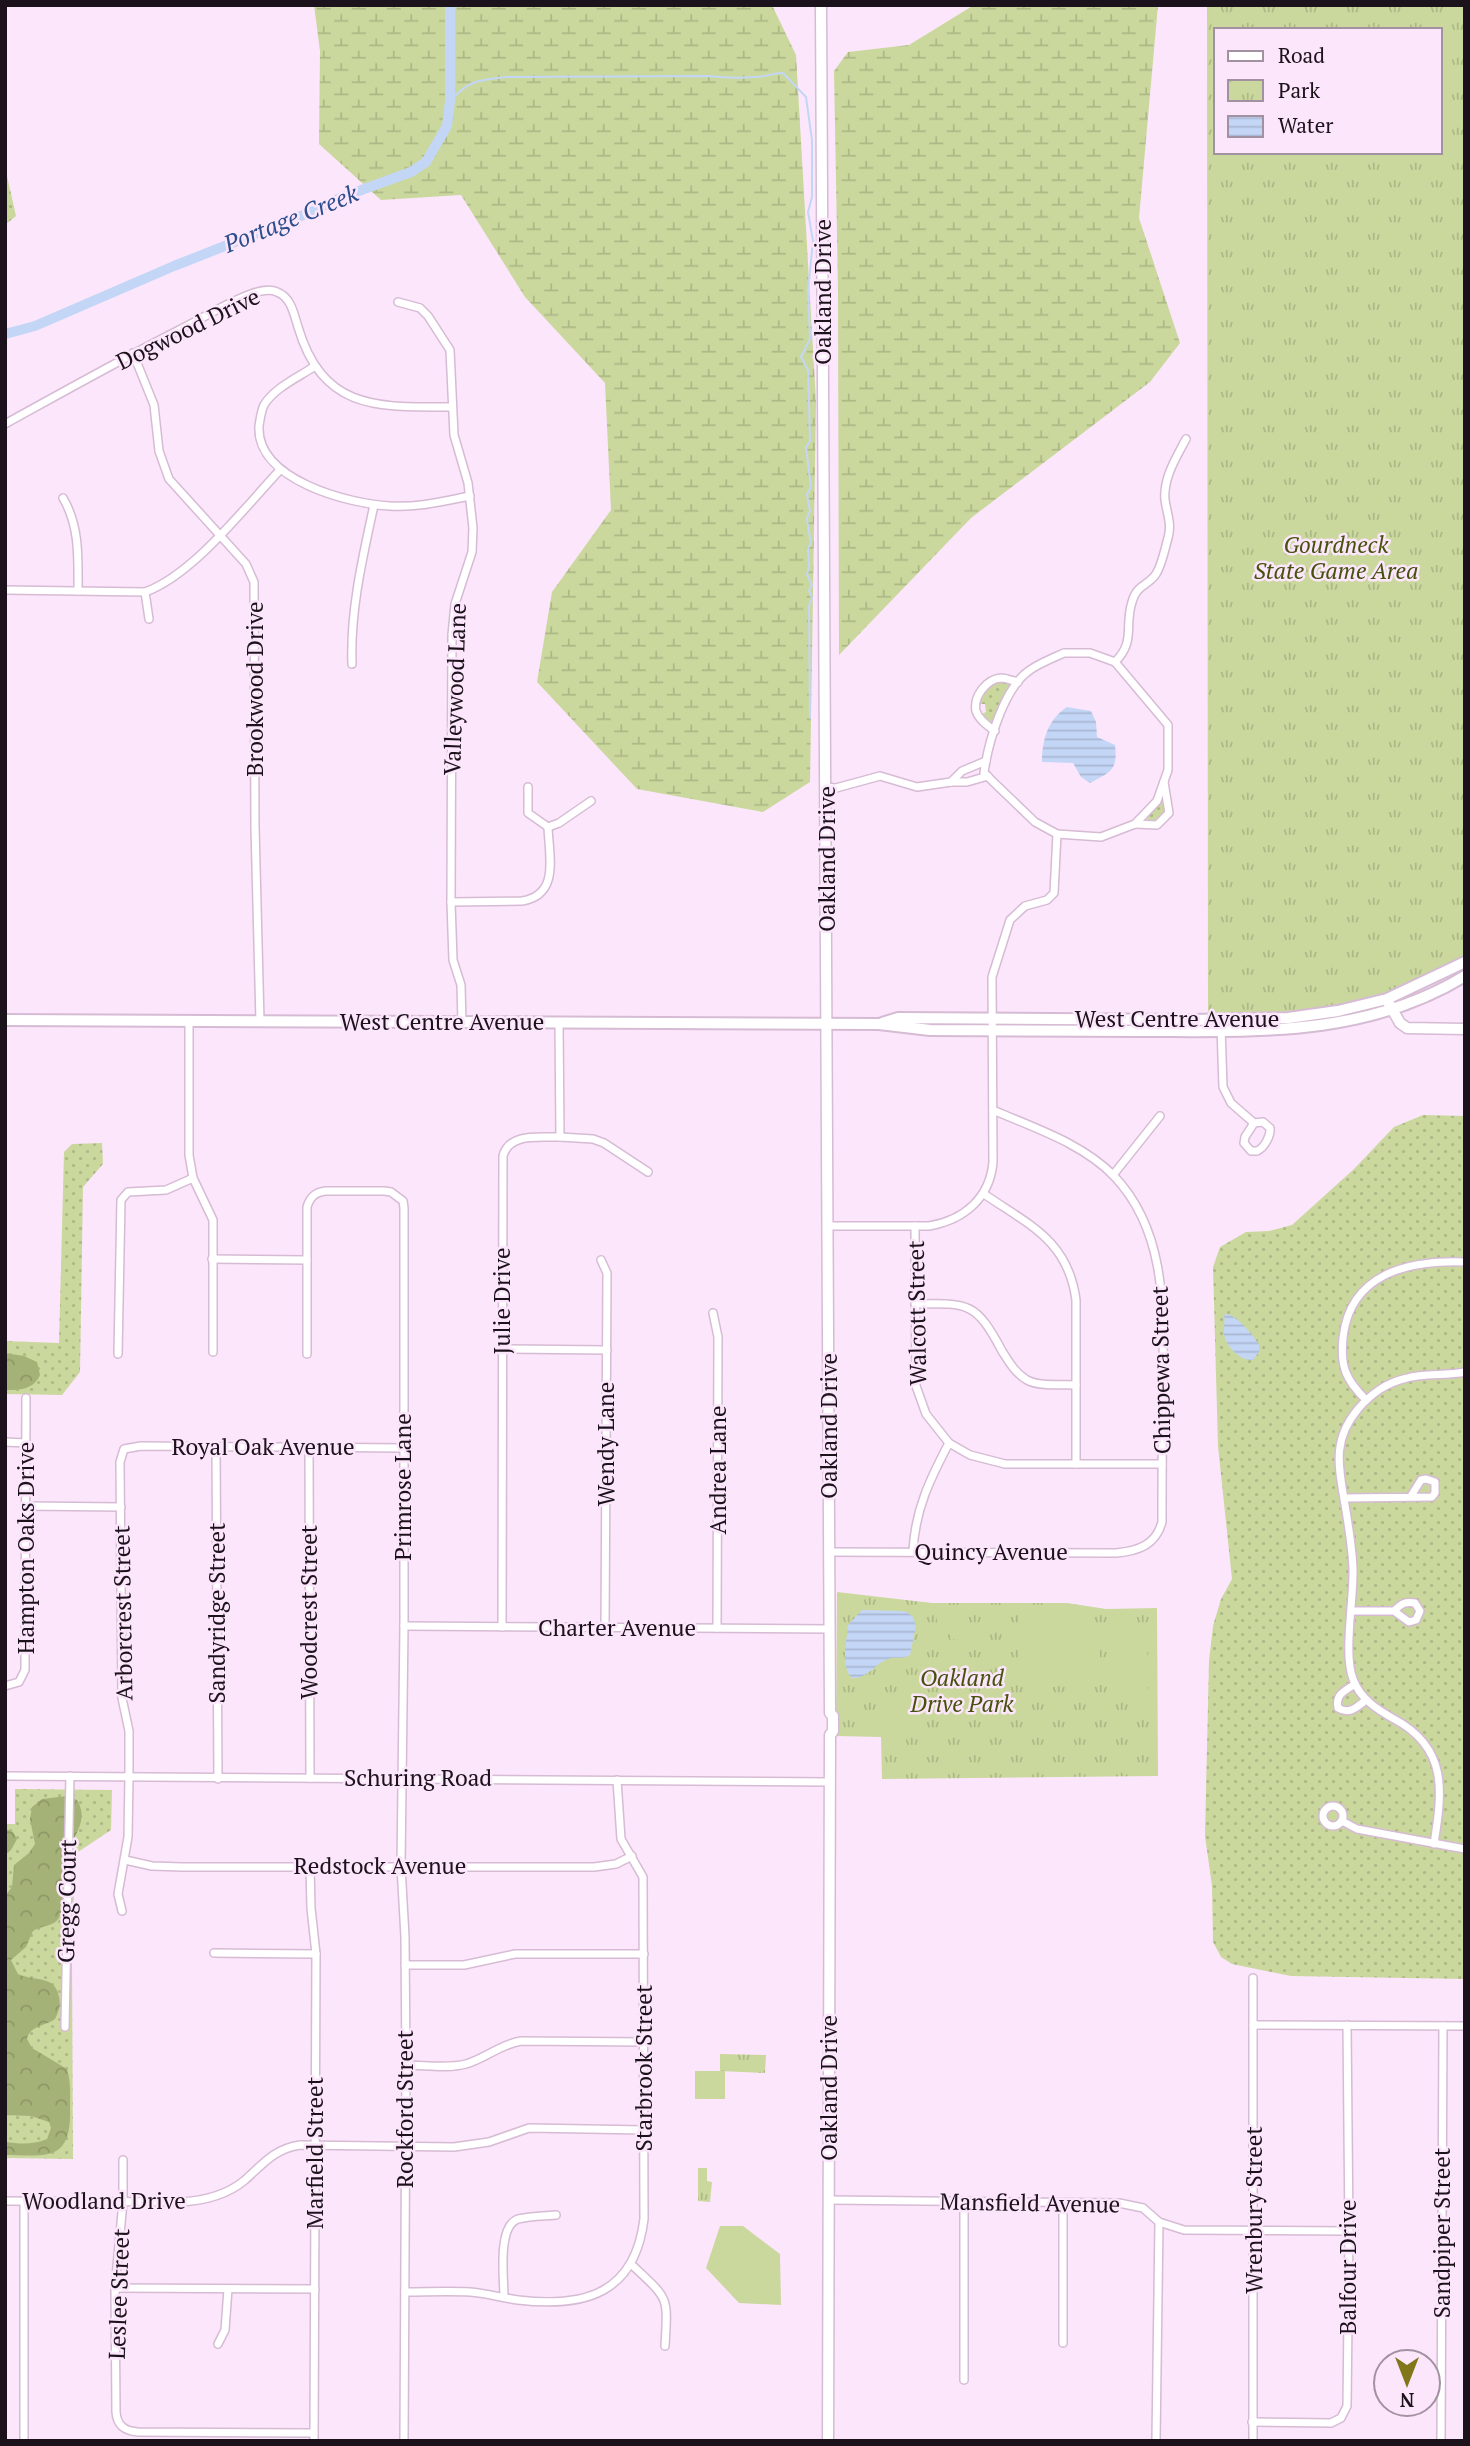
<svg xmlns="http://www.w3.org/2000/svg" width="1470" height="2446" viewBox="0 0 1470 2446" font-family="'PT Serif',serif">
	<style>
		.grass { fill: url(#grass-dots) }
		.forest { fill: url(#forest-crowns) }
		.wetland { fill: url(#wetland-marsh) }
		.park { fill: url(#park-tufts); fill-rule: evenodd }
		.garden { fill: #cad89d }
		.water { fill: url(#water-rules) }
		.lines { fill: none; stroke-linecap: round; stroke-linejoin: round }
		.stream { stroke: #c4d6f6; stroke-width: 2 }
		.river { stroke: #c4d6f6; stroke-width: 10 }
		.street-casing { stroke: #d6bbd4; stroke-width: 10 }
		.secondary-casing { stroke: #d6bbd4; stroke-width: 13 }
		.primary-casing { stroke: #d6bbd4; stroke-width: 14 }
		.street { stroke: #fff; stroke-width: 7 }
		.secondary { stroke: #fff; stroke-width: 10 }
		.primary { stroke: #fff; stroke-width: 10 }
		.labels { text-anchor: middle; stroke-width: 5; stroke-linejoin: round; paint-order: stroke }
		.street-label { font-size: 23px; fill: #1c121b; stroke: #fce6fb }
		.park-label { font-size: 23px; font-style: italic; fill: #46510d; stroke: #fce6fb }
		.water-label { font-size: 24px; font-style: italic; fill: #2d4d8c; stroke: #fce6fb }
	</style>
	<defs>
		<pattern id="grass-dots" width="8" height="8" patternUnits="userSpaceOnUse" patternTransform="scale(1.75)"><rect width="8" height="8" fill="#cad89d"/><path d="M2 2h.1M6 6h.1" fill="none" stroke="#adb887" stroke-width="1.8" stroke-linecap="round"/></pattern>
		<pattern id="forest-crowns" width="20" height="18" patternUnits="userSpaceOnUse" patternTransform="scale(1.75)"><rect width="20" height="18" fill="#a5b277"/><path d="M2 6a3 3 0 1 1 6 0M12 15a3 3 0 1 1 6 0" fill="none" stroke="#8d9866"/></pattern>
		<pattern id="wetland-marsh" width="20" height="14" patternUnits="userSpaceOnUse" patternTransform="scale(1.75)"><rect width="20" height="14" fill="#cad89d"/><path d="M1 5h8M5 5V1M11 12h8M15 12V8" fill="none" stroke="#adb887"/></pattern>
		<pattern id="park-tufts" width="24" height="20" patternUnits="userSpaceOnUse" patternTransform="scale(1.75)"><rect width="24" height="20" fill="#cad89d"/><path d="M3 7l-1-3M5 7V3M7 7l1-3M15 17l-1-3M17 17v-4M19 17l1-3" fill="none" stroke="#adb887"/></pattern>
		<pattern id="water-rules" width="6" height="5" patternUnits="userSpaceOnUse" patternTransform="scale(1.75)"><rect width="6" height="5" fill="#c4d6f6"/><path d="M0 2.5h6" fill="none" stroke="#a8b7d2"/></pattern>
	</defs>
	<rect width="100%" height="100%" fill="#fce6fb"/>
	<g class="grass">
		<path d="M5 167 16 216 5 225Z"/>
		<path d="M1002 680 1010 683 1011 686 992 723 982 714 986 712 985 704H979C981 690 990 685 1002 680Z"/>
		<path d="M1161 802 1165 803 1167 812 1157 822 1148 821 1147 816Z"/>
		<path d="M1423 1115 1465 1116V1979L1291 1976 1232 1964 1221 1957 1213 1942 1212 1886 1205 1836 1209 1661 1213 1626 1221 1599 1232 1579 1218 1446 1213 1267 1220 1247 1246 1232 1269 1231 1292 1225 1354 1169 1394 1127Z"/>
		<path d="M102 1143 103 1164 83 1187 80 1372 62 1395 5 1394V1341L59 1343 64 1152 72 1144Z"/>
		<path d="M15 1789 112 1790 111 1830 75 1854 72 1962 73 2159 5 2158V1824H15Z"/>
	</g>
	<g class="forest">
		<path d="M5 1353 24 1356 37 1362 40 1375C33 1390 20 1390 5 1390Z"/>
		<path d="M67 1796 77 1800C90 1821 72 1836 67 1856 62 1874 69 1899 60 1916 55 1927 42 1925 33 1931L26 1947 11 1960 18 1974C34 1982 55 1974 59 1997 61 2005 59 2011 55 2019 46 2026 30 2025 27 2039L32 2048 67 2069C71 2081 70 2095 70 2107 72 2161 49 2156 5 2155V2142C20 2144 32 2145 47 2139L51 2128 49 2122 31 2116 5 2115V1896L12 1887 14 1865 29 1853 35 1844 30 1819 32 1807 42 1799Z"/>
		<path d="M5 1829 13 1832 17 1839 11 1850 5 1855Z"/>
	</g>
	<g class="wetland">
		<path d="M314 5H772L796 55 816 402 810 782 763 812 637 789 537 682 552 592 611 510 605 383 525 297 461 195 381 200 319 144 320 51Z"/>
		<path d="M974 5H1158L1139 218 1180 343 1150 382 971 518 839 655 838 290 834 71 848 52 909 45Z"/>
	</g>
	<g class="park">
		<path d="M1207 5H1465V965L1332 1015 1263 1024 1208 1022ZM1216 30H1440V152H1216Z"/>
		<path d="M837 1592 932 1603H1067L1106 1609 1157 1608 1158 1776 882 1779 881 1737 836 1736Z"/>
		<path d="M720 2054 766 2055 765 2073 720 2071Z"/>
		<path d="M698 2168H707V2181L712 2182 710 2202 698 2201Z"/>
	</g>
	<g class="garden">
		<path d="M1041 1609C1096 1611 1103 1634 1099 1685L1028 1687 1018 1680V1614Z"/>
		<path d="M937 1617H948L947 1640H937Z"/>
		<path d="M951 1618H961V1640L950 1639Z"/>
		<path d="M1108 1623H1147L1148 1697H1109Z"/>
		<rect x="972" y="1624" width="17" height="23"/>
		<path d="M885 1703H898L897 1731H884Z"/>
		<path d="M899 1703H913L912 1732 898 1731Z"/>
		<rect x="695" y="2071" width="30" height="28"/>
		<path d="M720 2226H743L780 2254 781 2305 739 2303 706 2268Z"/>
	</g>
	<g class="water">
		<path d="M1067 707 1091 711 1096 722 1097 737 1115 745C1118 770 1111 772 1090 783L1081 777 1073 763 1042 762C1042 740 1048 719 1067 707Z"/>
		<path d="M1227 1314C1237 1316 1252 1334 1259 1344V1352L1253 1360C1240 1361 1225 1346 1224 1333 1224 1326 1225 1322 1224 1315Z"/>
		<path d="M862 1610 899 1611 907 1612 913 1617 916 1626 910 1655C903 1660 896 1656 888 1659 874 1664 868 1679 852 1678 840 1666 847 1641 848 1625Z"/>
	</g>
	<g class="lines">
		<path class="stream" d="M450 101C469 80 479 80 506 77L709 76C725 78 740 78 755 77 765 77 772 73 783 73L806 97 812 140V197L808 212 813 241 808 290 810 339 801 357 808 370 810 441 806 447 811 487 807 494 810 511 807 519 811 544 808 548 809 567 807 574 812 585 809 590 812 598 809 606 810 718"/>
		<path class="river" d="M5 334 35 326 174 266 311 212 342 197 411 172 426 162 447 126 450 101V5"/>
		<g class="street-casing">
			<g id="street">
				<path d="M398 302 420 308 428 316 450 350 454 435 468 483 473 528 472 552 455 604 452 635 451 902 453 960 461 985 462 1023"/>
				<path d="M133 353 154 405 159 451 169 479 246 564 254 582 255 827 260 1021"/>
				<path d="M315 366C299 377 274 388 264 405 261 411 260 420 259 426 256 480 349 504 390 506 417 508 444 501 470 496"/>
				<path d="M5 424C63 392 120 360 179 330 203 318 226 303 251 294 259 291 269 288 277 292 291 297 294 314 298 327 323 411 378 407 451 407"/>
				<path d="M63 498C80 527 78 558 78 591"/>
				<path d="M5 590 145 592C193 575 245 507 280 470"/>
				<path d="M145 592 149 619"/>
				<path d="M1064 653H1090L1115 662 1168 725V770L1157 801 1135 824 1101 837 1057 834 1035 822 984 773C988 743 1004 687 1030 670 1040 663 1053 658 1064 653Z"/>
				<path d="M1115 662C1136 641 1124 627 1132 602 1137 584 1148 586 1156 574 1162 565 1165 548 1168 538 1172 524 1167 514 1165 500 1163 478 1176 458 1186 439"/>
				<path d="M352 664C350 610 363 556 374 505"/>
				<path d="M995 731C988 726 979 720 976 711 973 696 987 679 1001 678 1006 678 1013 681 1018 682"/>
				<path d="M951 782 962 771 986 761"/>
				<path d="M528 787V813L548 827"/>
				<path d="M826 787 836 788 880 776 917 787 951 782H967L988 776"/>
				<path d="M1135 824 1157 825 1169 813 1164 782"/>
				<path d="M548 827 559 823 591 801"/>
				<path d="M451 902 522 901C560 895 549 856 548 827"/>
				<path d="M189 1021V1155L193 1178 213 1220V1352"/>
				<path d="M1221 1027 1223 1087 1231 1103 1254 1123 1245 1137 1244 1143 1251 1151H1257C1264 1148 1271 1136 1270 1128L1263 1122 1254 1123"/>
				<path d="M560 1137 593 1139 604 1143 648 1172"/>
				<path d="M1113 1175 1160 1116"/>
				<path d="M984 1194C1029 1225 1068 1240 1076 1300V1464"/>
				<path d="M828 1226H929C964 1220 990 1198 993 1162L992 977 1010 920 1025 906 1047 900 1054 893 1057 834"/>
				<path d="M915 1226 916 1386 926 1414 949 1443 970 1455 1005 1464H1162"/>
				<path d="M212 1259 307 1260"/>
				<path d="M601 1260 607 1273 605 1629"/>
				<path d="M915 1304C969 1303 976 1302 1002 1351 1009 1362 1015 1373 1027 1380 1040 1387 1062 1384 1076 1385"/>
				<path d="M713 1313 718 1337 717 1628"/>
				<path d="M502 1349 607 1350"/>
				<path d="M118 1354 121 1200 128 1192 166 1190 193 1178"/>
				<path d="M307 1354V1207C310 1197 315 1192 326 1191H384L391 1192 403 1201 404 1208V1626L401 1866 405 1937 406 2065 404 2441"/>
				<path d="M1366 1400C1346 1380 1340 1367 1343 1338 1350 1273 1409 1260 1465 1262"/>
				<path d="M5 1442 26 1443"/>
				<path d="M309 1447 310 1778"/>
				<path d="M216 1448 218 1779"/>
				<path d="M1344 1498 1432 1497 1435 1493V1482L1426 1479 1421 1480 1411 1496"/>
				<path d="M25 1506 121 1507"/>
				<path d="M913 1551C915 1510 930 1479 949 1443"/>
				<path d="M829 1552 1116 1553C1138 1551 1156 1545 1162 1522 1162 1477 1162 1433 1163 1388 1163 1315 1169 1234 1114 1176 1082 1143 1034 1128 993 1110"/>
				<path d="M1352 1611H1394L1409 1622 1416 1620 1420 1611 1415 1603C1405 1601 1401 1604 1394 1611"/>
				<path d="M404 1626 830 1629"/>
				<path d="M502 1627 503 1156C509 1132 541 1138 560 1137L559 1023"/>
				<path d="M1355 1684C1345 1691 1335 1694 1338 1708 1350 1715 1357 1707 1366 1700"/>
				<path d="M5 1686 19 1682 25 1670 26 1398"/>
				<path d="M5 1776 830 1782"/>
				<circle cx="1333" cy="1816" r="10"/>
				<path d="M1342 1821 1357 1829 1465 1849"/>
				<path d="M1434 1844C1442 1793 1449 1748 1394 1719 1378 1710 1360 1699 1353 1679 1343 1653 1354 1599 1353 1568 1352 1545 1348 1522 1344 1499 1338 1464 1333 1439 1358 1409 1372 1393 1386 1383 1407 1378 1425 1373 1446 1376 1465 1372"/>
				<path d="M125 1860 152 1866 182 1867H594L616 1864 632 1856"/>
				<path d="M310 1866 311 1908 316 1954 314 2441"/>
				<path d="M122 1911 118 1894 128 1837 129 1777V1731L122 1698 120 1462 124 1449 141 1446 403 1448"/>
				<path d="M214 1953 316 1954"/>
				<path d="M405 1965H464L515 1954H644"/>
				<path d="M1253 2025 1465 2026"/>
				<path d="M65 2027 70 1776"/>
				<path d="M406 2065C425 2065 447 2069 466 2064 486 2058 501 2044 521 2041L644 2042"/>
				<path d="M123 2160V2202L115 2288 116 2412C117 2426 125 2431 138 2432L314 2433"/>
				<path d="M829 2200 1119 2203 1143 2208 1159 2222 1184 2230 1349 2231"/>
				<path d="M5 2201 179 2202C203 2201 226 2196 245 2180 263 2164 274 2149 300 2145L454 2147 489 2142 529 2128 645 2130"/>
				<path d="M631 2264C669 2300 668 2294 665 2346"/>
				<path d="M115 2288 315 2289"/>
				<path d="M405 2292C427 2292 448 2291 470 2292 486 2293 502 2298 518 2300 586 2308 635 2293 644 2219L643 1877 621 1839 617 1780"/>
				<path d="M504 2297C504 2279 497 2226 518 2219 529 2216 544 2216 556 2215"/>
				<path d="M1063 2343V2203"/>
				<path d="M218 2344 225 2330 228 2289"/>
				<path d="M964 2380V2203"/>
				<path d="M1252 2422 1331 2423 1341 2418 1347 2406 1349 2231 1347 2025"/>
				<path d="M24 2441V2201"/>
				<path d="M1156 2441 1159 2222"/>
				<path d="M1253 2441V1978"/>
				<path d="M1441 2441 1443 2026"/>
			</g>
		</g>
		<g class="secondary-casing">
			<g id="secondary">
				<path d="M821 5 830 1713 833 1716V1731L830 1735 828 2441"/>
				<path d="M1388 1002 1400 1023 1407 1028 1465 1029"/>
			</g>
		</g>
		<g class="primary-casing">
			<g id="primary">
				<path d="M5 1020 879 1024 930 1030C1001 1030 1072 1030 1143 1031 1256 1031 1365 1037 1465 976"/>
				<path d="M882 1023 898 1018 1192 1020 1288 1018 1338 1011 1387 999 1465 962"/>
			</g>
		</g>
		<use href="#street" class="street"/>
		<use href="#secondary" class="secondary"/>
		<use href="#primary" class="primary"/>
	</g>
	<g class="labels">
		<g class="street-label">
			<text transform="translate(823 292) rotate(-90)" y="8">Oakland Drive</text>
			<text transform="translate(188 329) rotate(-26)" y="8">Dogwood Drive</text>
			<text transform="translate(255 689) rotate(-90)" y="8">Brookwood Drive</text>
			<text transform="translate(455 689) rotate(-88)" y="8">Valleywood Lane</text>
			<text transform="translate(827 859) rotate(-90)" y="8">Oakland Drive</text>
			<text x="1177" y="1027">West Centre Avenue</text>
			<text x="442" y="1030">West Centre Avenue</text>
			<text transform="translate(502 1301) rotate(-90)" y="8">Julie Drive</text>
			<text transform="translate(917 1313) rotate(-91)" y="8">Walcott Street</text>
			<text transform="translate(1161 1370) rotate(-91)" y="8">Chippewa Street</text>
			<text transform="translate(829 1426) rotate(-90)" y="8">Oakland Drive</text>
			<text transform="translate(606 1444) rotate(-90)" y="8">Wendy Lane</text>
			<text x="263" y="1455">Royal Oak Avenue</text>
			<text transform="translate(718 1470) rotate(-90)" y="8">Andrea Lane</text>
			<text transform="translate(403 1487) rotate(-90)" y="8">Primrose Lane</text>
			<text transform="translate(26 1548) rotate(-90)" y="8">Hampton Oaks Drive</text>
			<text x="991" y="1560">Quincy Avenue</text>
			<text transform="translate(309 1612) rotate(-90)" y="8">Woodcrest Street</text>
			<text transform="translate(123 1613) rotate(-91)" y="8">Arborcrest Street</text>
			<text transform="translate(217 1613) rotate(-90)" y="8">Sandyridge Street</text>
			<text x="617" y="1636">Charter Avenue</text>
			<text x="418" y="1786">Schuring Road</text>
			<text x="380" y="1874">Redstock Avenue</text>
			<text transform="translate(67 1901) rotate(-89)" y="8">Gregg Court</text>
			<text transform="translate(644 2068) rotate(-90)" y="8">Starbrook Street</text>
			<text transform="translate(829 2088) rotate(-90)" y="8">Oakland Drive</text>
			<text transform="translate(405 2109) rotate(-90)" y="8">Rockford Street</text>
			<text transform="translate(315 2153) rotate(-90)" y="8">Marfield Street</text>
			<text x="104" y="2209">Woodland Drive</text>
			<text transform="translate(1030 2203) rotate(1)" y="8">Mansfield Avenue</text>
			<text transform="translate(1254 2210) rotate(-90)" y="8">Wrenbury Street</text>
			<text transform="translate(1442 2233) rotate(-90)" y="8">Sandpiper Street</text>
			<text transform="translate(1348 2267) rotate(-90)" y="8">Balfour Drive</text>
			<text transform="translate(119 2294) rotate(-88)" y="8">Leslee Street</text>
		</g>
		<g class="park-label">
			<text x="1336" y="553">Gourdneck<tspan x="1336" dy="26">State Game Area</tspan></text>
			<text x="962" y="1686">Oakland<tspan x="962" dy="26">Drive Park</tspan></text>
		</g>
		<g class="water-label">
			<text transform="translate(291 219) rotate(-22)" y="8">Portage Creek</text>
		</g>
	</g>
	<rect width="1470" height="2446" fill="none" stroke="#1c121b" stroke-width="14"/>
	<rect x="1214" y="28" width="228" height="126" fill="#fce6fb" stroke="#a291a1" stroke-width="2"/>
	<rect x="1228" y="51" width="35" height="10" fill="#ffffff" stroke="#a291a1" stroke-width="2"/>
	<text x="1278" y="63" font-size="21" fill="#1c121b">Road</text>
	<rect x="1228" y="80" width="35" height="21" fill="url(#park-tufts)" stroke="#a291a1" stroke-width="2"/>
	<text x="1278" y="98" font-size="21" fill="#1c121b">Park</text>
	<rect x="1228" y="116" width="35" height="21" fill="url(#water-rules)" stroke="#a291a1" stroke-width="2"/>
	<text x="1278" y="133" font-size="21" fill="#1c121b">Water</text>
	<g transform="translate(1407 2383) rotate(180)"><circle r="33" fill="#fce6fb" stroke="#a291a1" stroke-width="2"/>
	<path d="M0-5L12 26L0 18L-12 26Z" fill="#817619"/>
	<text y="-10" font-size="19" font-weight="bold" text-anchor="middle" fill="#1c121b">N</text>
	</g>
</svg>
